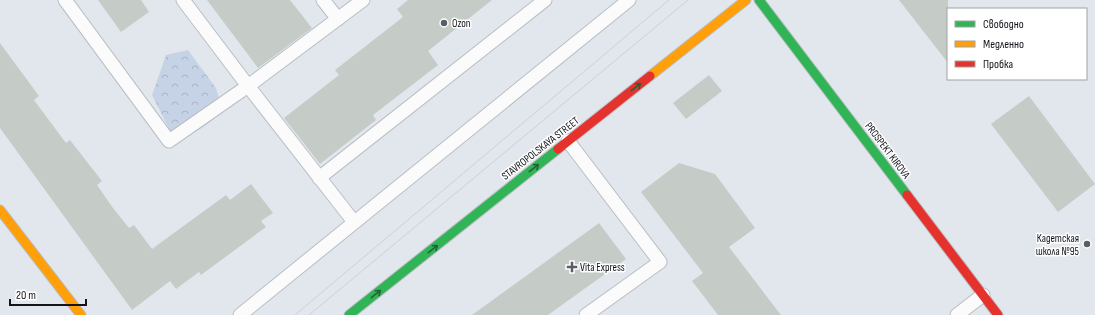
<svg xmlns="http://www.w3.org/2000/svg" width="1095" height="315" viewBox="0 0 1095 315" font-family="'Sofia Sans Condensed',sans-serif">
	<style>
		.park { fill: url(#park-crowns) }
		.building { fill: #c5ccc8 }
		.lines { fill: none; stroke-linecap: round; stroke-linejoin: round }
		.lane-casing { stroke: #babec4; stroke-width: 15 }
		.fast-casing { stroke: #babec4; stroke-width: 11 }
		.slow-casing { stroke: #babec4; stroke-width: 11 }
		.jam-casing { stroke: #babec4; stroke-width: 11 }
		.lane { stroke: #fbfbfc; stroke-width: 13 }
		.fast { stroke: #30b455; stroke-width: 9 }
		.slow { stroke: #ff9f0a; stroke-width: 9 }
		.jam { stroke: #e5322d; stroke-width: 9 }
		.tram { stroke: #ced0d2; stroke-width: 1 }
		.oneway { stroke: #216438 }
		.poi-dot { fill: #5b5e64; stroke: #fff; stroke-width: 1.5 }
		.labels { text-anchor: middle; stroke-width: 3; stroke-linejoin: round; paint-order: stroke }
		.poi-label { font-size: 11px; fill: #12151a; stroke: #fff; text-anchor: start }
		.street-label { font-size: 11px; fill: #12151a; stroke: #fff }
	</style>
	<defs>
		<pattern id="park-crowns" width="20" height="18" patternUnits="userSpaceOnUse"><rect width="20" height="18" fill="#c6d3e6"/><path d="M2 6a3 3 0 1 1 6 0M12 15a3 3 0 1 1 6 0" fill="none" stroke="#a9b4c5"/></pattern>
	</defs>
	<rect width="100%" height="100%" fill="#e2e7ee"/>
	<path class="park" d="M188 50 216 88 223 111C207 125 195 136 173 137L152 95 166 55Z"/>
	<g class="building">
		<path d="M98 0H141L149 12 121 32Z"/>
		<path d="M207 0H290L312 28 258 68Z"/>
		<path d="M408 0H492L428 51 438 65 373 115 376 120 320 164 284 118 339 75 335 70 403 17 397 9Z"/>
		<path d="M899 0H948V63Z"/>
		<path d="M0 43 39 96 34 100 66 143 70 140 102 181 97 185 113 208 129 228 134 225 152 249 226 195 230 200 251 184 273 213 261 221 266 227 201 275 199 272 176 289 170 281 132 310 0 128Z"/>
		<path d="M709 75 722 91 686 119 673 103Z"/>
		<path d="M1029 96 1095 184 1058 212 991 124Z"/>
		<path d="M679 163 715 174 755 228 729 247 781 315H718L692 281 703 273 641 192Z"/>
		<path d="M599 223 626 259 548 315H472Z"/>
	</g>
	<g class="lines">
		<g class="lane-casing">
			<g id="lane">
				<path d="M65 0 169 141 248 86 183 0"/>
				<path d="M323 0 338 19"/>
				<path d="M568 141 660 262 586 315"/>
				<path d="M319 178 545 0"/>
				<path d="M354 222 248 86 363 0"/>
				<path d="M240 315 629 0"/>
				<path d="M957 315 983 295"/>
			</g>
		</g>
		<g class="fast-casing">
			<g id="fast">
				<path d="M759 0 907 195"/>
				<path d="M349 315 558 149"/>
			</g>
		</g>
		<g class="slow-casing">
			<g id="slow">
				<path d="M650 76 746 0"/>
				<path d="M0 210 81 315"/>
			</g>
		</g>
		<g class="jam-casing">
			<g id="jam">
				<path d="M558 149 650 76"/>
				<path d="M907 195 998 315"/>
			</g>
		</g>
		<use href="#lane" class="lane"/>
		<use href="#fast" class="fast"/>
		<use href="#slow" class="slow"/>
		<use href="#jam" class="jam"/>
		<g class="tram">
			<path d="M295 315 669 0"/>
			<path d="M309 315 688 0"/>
		</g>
	</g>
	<defs><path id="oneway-shaft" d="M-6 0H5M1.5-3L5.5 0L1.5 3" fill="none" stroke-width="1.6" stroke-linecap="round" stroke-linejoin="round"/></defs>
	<g class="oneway">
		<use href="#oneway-shaft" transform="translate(636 87) rotate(-38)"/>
		<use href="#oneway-shaft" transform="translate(534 168) rotate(-38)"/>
		<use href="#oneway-shaft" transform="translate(433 249) rotate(-38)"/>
		<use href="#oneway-shaft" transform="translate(376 294) rotate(-38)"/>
	</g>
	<g class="poi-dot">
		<circle cx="444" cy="23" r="4"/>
		<circle cx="1087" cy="244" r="4"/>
		<path d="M570 261h4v4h4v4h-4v4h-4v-4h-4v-4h4z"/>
	</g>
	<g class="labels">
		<g class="poi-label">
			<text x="452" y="27">Ozon</text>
			<text x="1079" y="242" text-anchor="end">Кадетская<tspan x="1079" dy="13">школа №95</tspan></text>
			<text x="580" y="271">Vita Express</text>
		</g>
		<g class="street-label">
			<text transform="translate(540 148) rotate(-38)" y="4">STAVROPOLSKAYA STREET</text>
			<text transform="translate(888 150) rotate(53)" y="4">PROSPEKT KIROVA</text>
		</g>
	</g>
	<rect x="947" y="8" width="140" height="72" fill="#ffffff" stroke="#a0a1a3"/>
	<rect x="955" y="21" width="20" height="6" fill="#30b455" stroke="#a0a1a3"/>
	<text x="983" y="28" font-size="12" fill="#12151a">Свободно</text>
	<rect x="955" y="41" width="20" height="6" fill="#ff9f0a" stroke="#a0a1a3"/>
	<text x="983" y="48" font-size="12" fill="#12151a">Медленно</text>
	<rect x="955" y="61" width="20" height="6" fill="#e5322d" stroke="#a0a1a3"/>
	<text x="983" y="68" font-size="12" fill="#12151a">Пробка</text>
	<path d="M10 299v6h76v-6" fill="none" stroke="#12151a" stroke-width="2"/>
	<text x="16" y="299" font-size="12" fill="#12151a" stroke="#ffffff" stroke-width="3" paint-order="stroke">20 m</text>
</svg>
